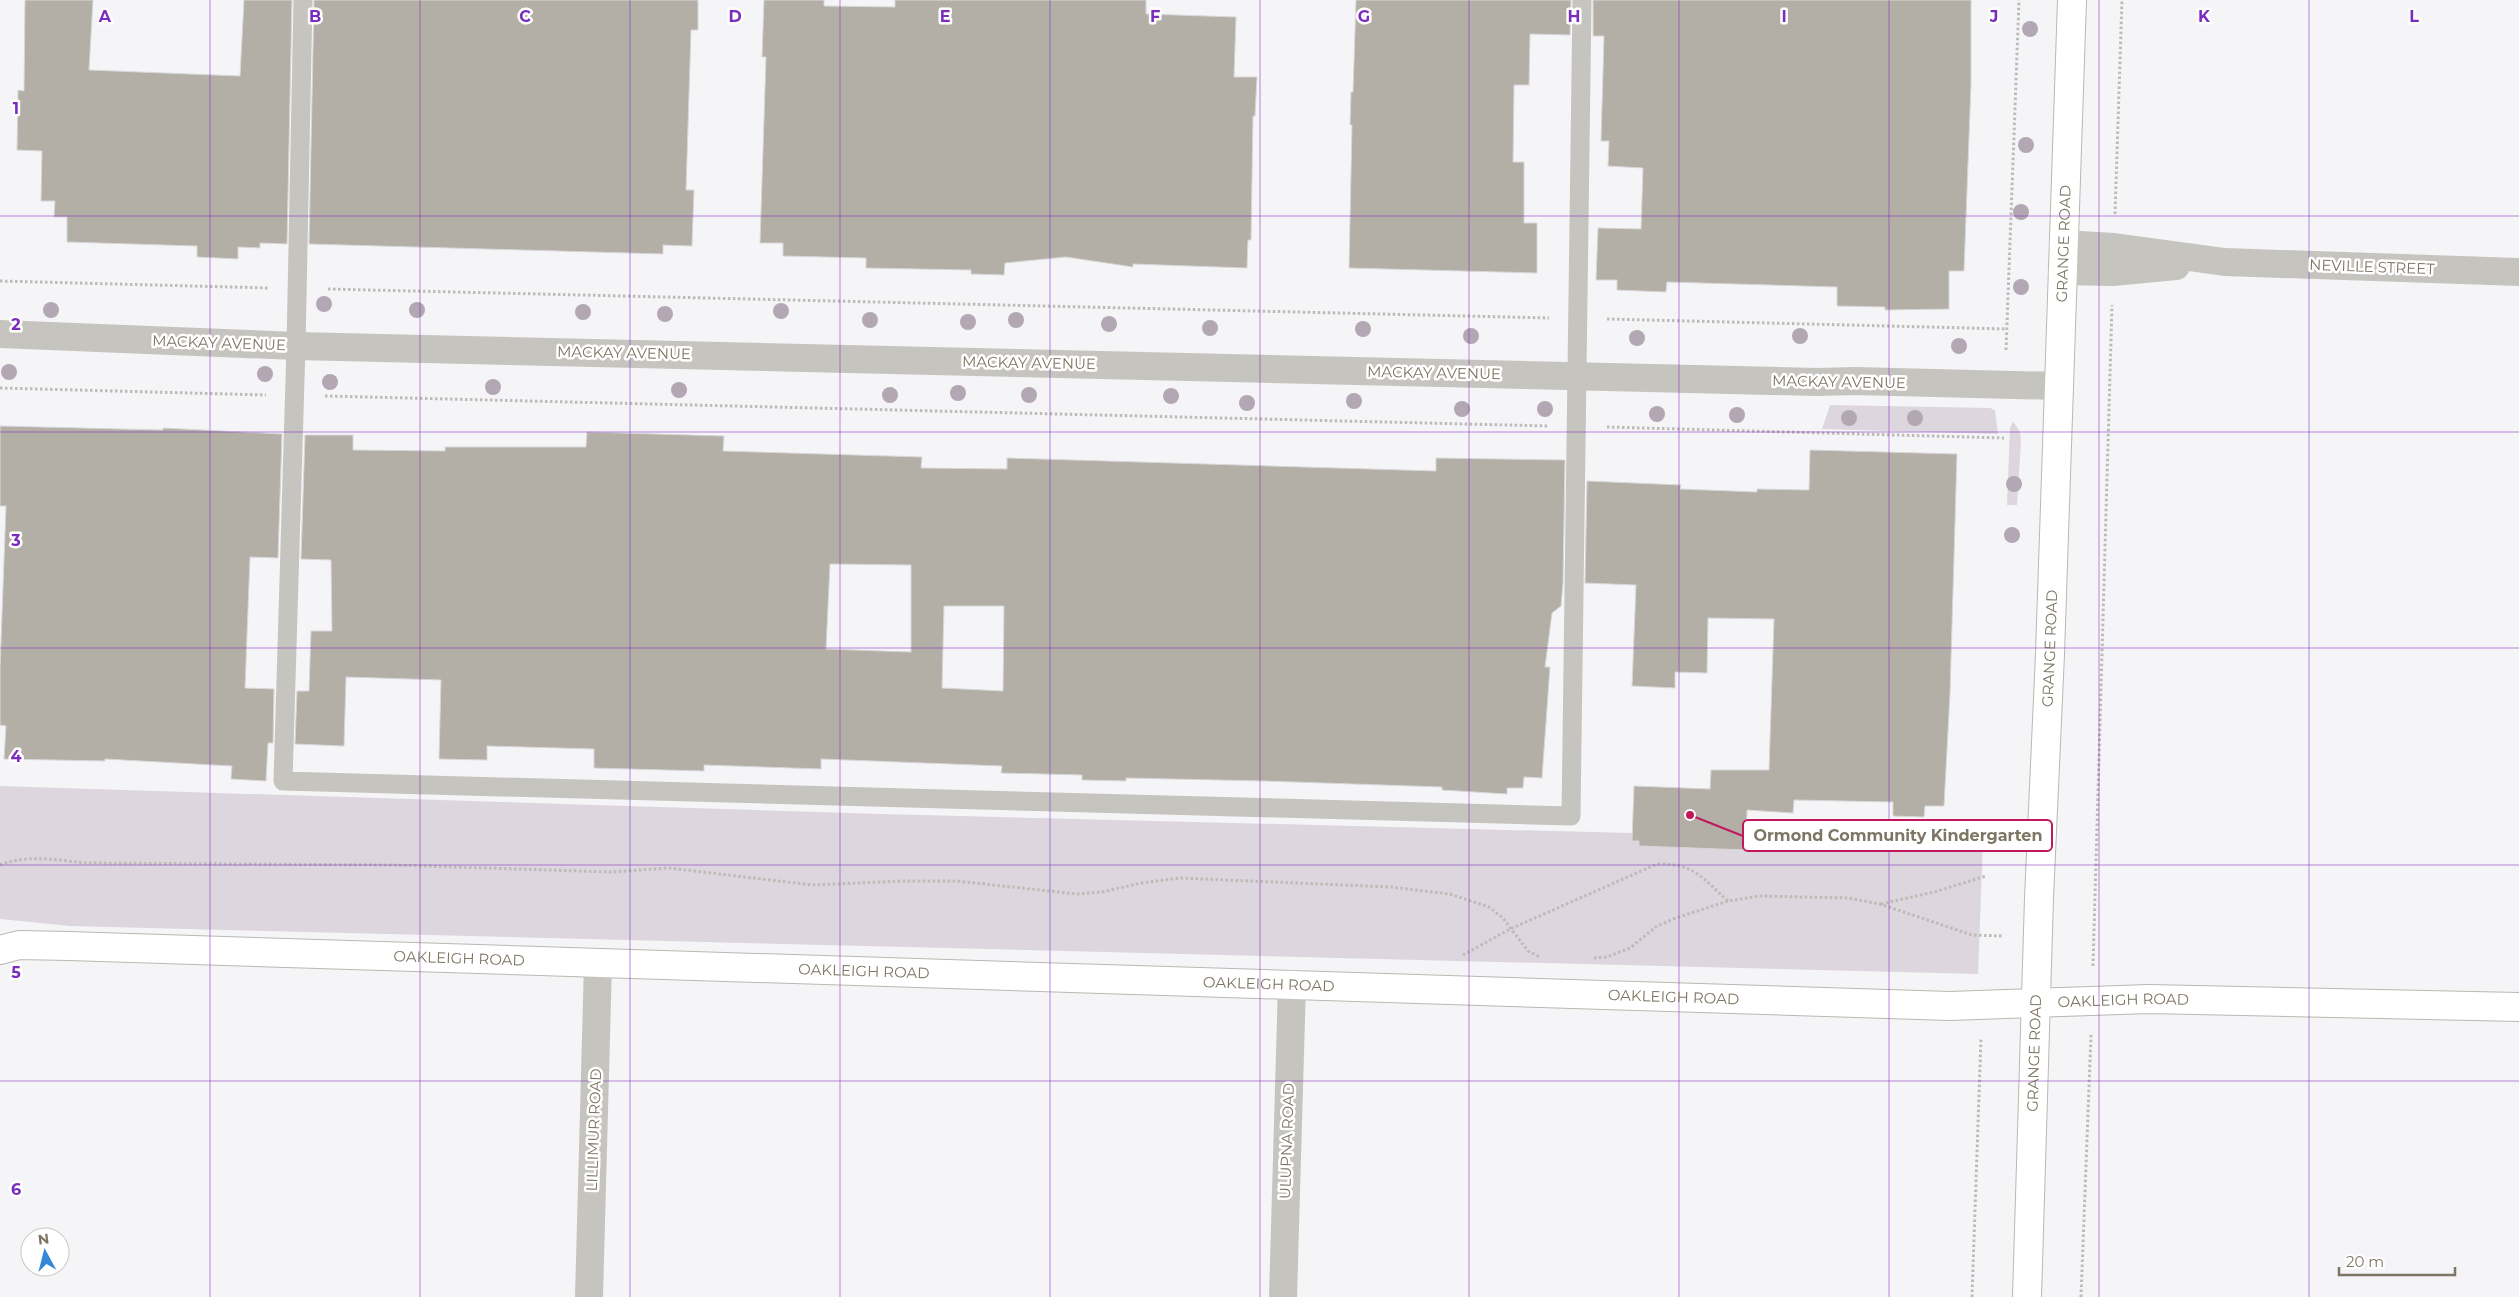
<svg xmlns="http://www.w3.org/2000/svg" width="2519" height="1297" viewBox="0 0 2519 1297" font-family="Montserrat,sans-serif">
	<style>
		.green { fill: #ddd6de }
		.building { fill: #b4afa6; stroke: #d7d7d9; fill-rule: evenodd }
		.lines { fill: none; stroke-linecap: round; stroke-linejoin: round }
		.secondary-casing { stroke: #bbb8b1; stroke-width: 30 }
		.path { stroke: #bdbbb7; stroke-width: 3; stroke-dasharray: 2.5 2.5; stroke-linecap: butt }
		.lane { stroke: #c6c4be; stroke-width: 19 }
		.street { stroke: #c6c4be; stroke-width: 28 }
		.secondary { stroke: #fff; stroke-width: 28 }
		.tree { fill: #b2a7b2 }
		.grid { fill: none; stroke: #7b2cbf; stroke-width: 1; stroke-opacity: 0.55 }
		.labels { text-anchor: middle; stroke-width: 5; stroke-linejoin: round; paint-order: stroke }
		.street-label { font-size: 15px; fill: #7e7664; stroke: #fff }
		.grid-label { font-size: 16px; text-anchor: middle; font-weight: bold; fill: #7b2cbf; stroke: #fff; stroke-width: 5; stroke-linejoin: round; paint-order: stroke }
		.leader { fill: none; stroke: #c2185b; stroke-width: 2 }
		.callout-dot { fill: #c2185b; stroke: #fff; stroke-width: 2 }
		.callout { fill: #fff; stroke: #c2185b; stroke-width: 2 }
		.callout-label { font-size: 16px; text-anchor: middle; font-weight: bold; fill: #7e7664 }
	</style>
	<rect width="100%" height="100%" fill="#f5f5f7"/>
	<g class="green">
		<path d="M1830 405 1990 408 1995 410 1998 434 1822 429Z"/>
		<path d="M2013 421 2020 432 2021 441 2017 505H2007L2010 428Z"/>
		<path d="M0 786 882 814 1983 842 1978 974 70 926 0 919Z"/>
	</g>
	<g class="building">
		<path d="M25 0H93L89 70 240 76 244 0H292L287 244 260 243V248L238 247V259L197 257V246L67 242V217H54L55 201H41L42 151 17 150 18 90 24 91Z"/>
		<path d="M314 0H698V30H691L686 190H694L692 246 663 245V254L309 244Z"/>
		<path d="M764 0H824V6L895 7V0H1146V14L1236 17 1234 77H1257L1255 116H1253L1251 240H1248L1247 268 1133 264V267L1066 257 1005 263 1004 275 971 274V270L866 268V258L783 256V243H760L766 57H762Z"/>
		<path d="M1356 0H1571L1570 35 1530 34 1529 85H1514L1513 162H1524V223H1537V273L1349 268 1352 125H1350L1351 92H1353Z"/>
		<path d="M1593 0H1971V84L1964 271H1949V309L1885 310V307L1837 306V287L1667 282 1666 292 1617 290V280H1596L1598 228 1641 229 1643 168 1608 166 1609 141H1601L1604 36H1593Z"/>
		<path d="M0 426 163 430V428L282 434 278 558 250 557 245 688 274 689 273 743H268L266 781 231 779 232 766 105 759V761L4 759 6 726 0 725V669L6 506H0Z"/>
		<path d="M587 432 724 436 723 451 922 457 921 468 1007 469V458L1436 471V458L1565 460 1563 583 1561 606 1552 613 1545 667H1550L1542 778 1524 777 1523 788H1507V794L1442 790V787L1264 781 1126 778V781L1082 780V775L1001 773 1002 766 821 759V769L704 765V771L594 768V749L487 746V760L439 759 441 680 346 677 344 746 295 744 297 691H309L311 631H332L331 560 301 559 305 435H353V450L445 451V447H586ZM830 564 911 565V652L826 649ZM944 606H1004L1003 691 942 688Z"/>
		<path d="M1810 450 1957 454 1950 694 1944 806H1925L1924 817 1893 816V802L1794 800 1793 813 1747 810 1746 850 1639 846V841H1632L1634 786 1710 789 1711 770H1769L1774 619 1708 618 1707 673 1675 672V688L1632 686 1636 585 1585 583 1587 481 1681 485 1680 489 1757 492V489L1809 490Z"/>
	</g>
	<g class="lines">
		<g class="secondary-casing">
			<g id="secondary">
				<path id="s1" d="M0 950 19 945 69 946 1950 1006 2149 999 2519 1007"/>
				<path id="s2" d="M2027 1297 2039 898 2050 654 2072 0"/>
			</g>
		</g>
		<g class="path">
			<path d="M2115 214 2122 0"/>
			<path d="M0 281 269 288"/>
			<path d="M328 289 1549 318"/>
			<path d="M1607 319 2007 329"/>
			<path d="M2006 350 2019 0"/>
			<path d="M0 388 266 395"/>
			<path d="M325 396 1548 426"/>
			<path d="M1607 427 2004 438"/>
			<path d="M0 865C26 854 57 860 85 863L392 865 612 872 669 868 812 885 904 881H956L1077 894 1102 892 1141 883 1180 878 1390 887 1450 894 1489 907 1503 918 1528 951 1540 957"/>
			<path d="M1881 904 1934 892 1986 876"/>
			<path d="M1463 955 1510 929 1657 864C1694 863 1702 878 1728 901"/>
			<path d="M1594 958 1607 957 1630 948 1657 926 1673 919 1728 901 1760 896 1848 898 1880 904 1972 935 2004 936"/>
			<path d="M2093 966 2112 305"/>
			<path d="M1972 1297 1981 1038"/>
			<path d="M2081 1297 2091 1035"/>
		</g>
		<path class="lane" d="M303 0 296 346 283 781 1571 816 1582 0"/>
		<g class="street">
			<path d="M2063 244 2114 247 2225 262 2519 272"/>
			<path d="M2062 271 2113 272 2176 266"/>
			<path d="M0 334 296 346 1817 382 1855 381 2058 386"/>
			<path d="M589 1297 598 963"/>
			<path d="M1283 1297 1292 984"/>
		</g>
		<use href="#secondary" class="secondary"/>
	</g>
	<g class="tree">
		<circle cx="2030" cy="29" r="8"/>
		<circle cx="2026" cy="145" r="8"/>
		<circle cx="2021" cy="212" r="8"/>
		<circle cx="2021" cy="287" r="8"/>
		<circle cx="324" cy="304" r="8"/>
		<circle cx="51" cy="310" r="8"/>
		<circle cx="417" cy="310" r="8"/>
		<circle cx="781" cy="311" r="8"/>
		<circle cx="583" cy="312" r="8"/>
		<circle cx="665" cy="314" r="8"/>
		<circle cx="870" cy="320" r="8"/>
		<circle cx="1016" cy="320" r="8"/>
		<circle cx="968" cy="322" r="8"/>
		<circle cx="1109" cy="324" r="8"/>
		<circle cx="1210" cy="328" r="8"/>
		<circle cx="1363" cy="329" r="8"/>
		<circle cx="1471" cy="336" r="8"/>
		<circle cx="1800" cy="336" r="8"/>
		<circle cx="1637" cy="338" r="8"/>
		<circle cx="1959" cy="346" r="8"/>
		<circle cx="9" cy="372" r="8"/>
		<circle cx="265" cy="374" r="8"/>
		<circle cx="330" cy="382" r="8"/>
		<circle cx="493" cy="387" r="8"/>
		<circle cx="679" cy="390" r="8"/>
		<circle cx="958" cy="393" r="8"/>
		<circle cx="890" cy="395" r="8"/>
		<circle cx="1029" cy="395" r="8"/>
		<circle cx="1171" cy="396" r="8"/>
		<circle cx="1354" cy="401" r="8"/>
		<circle cx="1247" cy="403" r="8"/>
		<circle cx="1462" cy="409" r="8"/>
		<circle cx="1545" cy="409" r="8"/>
		<circle cx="1657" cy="414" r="8"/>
		<circle cx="1737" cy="415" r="8"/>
		<circle cx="1849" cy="418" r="8"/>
		<circle cx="1915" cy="418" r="8"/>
		<circle cx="2014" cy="484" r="8"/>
		<circle cx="2012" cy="535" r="8"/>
	</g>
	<path class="grid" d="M210 0V1297M420 0V1297M630 0V1297M840 0V1297M1050 0V1297M1260 0V1297M1469 0V1297M1679 0V1297M1889 0V1297M2099 0V1297M2309 0V1297M0 216H2519M0 432H2519M0 648H2519M0 865H2519M0 1081H2519"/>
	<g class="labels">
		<g class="street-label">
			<text dy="5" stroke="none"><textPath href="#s2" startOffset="1054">GRANGE ROAD</textPath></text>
			<text transform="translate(2372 267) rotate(2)" y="5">NEVILLE STREET</text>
			<text transform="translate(219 343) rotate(2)" y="5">MACKAY AVENUE</text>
			<text transform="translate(624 353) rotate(1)" y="5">MACKAY AVENUE</text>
			<text transform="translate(1029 363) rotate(1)" y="5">MACKAY AVENUE</text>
			<text transform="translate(1434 373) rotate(1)" y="5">MACKAY AVENUE</text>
			<text transform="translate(1839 382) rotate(1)" y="5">MACKAY AVENUE</text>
			<text dy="5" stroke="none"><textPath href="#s2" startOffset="649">GRANGE ROAD</textPath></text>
			<text dy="5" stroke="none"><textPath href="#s1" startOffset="460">OAKLEIGH ROAD</textPath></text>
			<text dy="5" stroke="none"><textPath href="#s1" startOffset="865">OAKLEIGH ROAD</textPath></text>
			<text dy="5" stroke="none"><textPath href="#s1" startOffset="1270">OAKLEIGH ROAD</textPath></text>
			<text dy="5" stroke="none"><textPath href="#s1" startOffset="1675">OAKLEIGH ROAD</textPath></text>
			<text dy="5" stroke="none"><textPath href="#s1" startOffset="2125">OAKLEIGH ROAD</textPath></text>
			<text dy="5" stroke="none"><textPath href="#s2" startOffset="244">GRANGE ROAD</textPath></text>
			<text transform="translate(594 1130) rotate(-88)" y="5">LILLIMUR ROAD</text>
			<text transform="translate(1287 1141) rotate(-88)" y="5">ULUPNA ROAD</text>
		</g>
	</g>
	<g class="grid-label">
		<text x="105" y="22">A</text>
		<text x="315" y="22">B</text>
		<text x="525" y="22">C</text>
		<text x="735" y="22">D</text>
		<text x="945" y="22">E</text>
		<text x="1155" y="22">F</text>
		<text x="1364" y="22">G</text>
		<text x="1574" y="22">H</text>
		<text x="1784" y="22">I</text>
		<text x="1994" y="22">J</text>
		<text x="2204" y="22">K</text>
		<text x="2414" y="22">L</text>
		<text x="16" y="114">1</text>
		<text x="16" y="330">2</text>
		<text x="16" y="546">3</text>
		<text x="16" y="762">4</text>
		<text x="16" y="978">5</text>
		<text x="16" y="1195">6</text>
	</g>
	<path class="leader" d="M1690 815L1743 836"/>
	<circle class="callout-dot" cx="1690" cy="815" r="5"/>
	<rect class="callout" x="1743" y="820" width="309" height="31" rx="5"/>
	<g class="callout-label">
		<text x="1898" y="841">Ormond Community Kindergarten</text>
	</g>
	<g transform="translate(45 1252) rotate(353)"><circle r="24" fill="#ffffff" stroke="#cbc8c1"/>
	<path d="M0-4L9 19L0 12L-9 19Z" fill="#3488d8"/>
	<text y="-8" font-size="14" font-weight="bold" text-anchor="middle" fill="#7e7664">N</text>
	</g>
	<path d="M2339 1267v8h116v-8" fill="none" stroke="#7e7664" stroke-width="2.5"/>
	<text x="2346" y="1267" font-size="15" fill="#7e7664" stroke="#ffffff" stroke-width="4" paint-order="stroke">20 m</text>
</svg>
